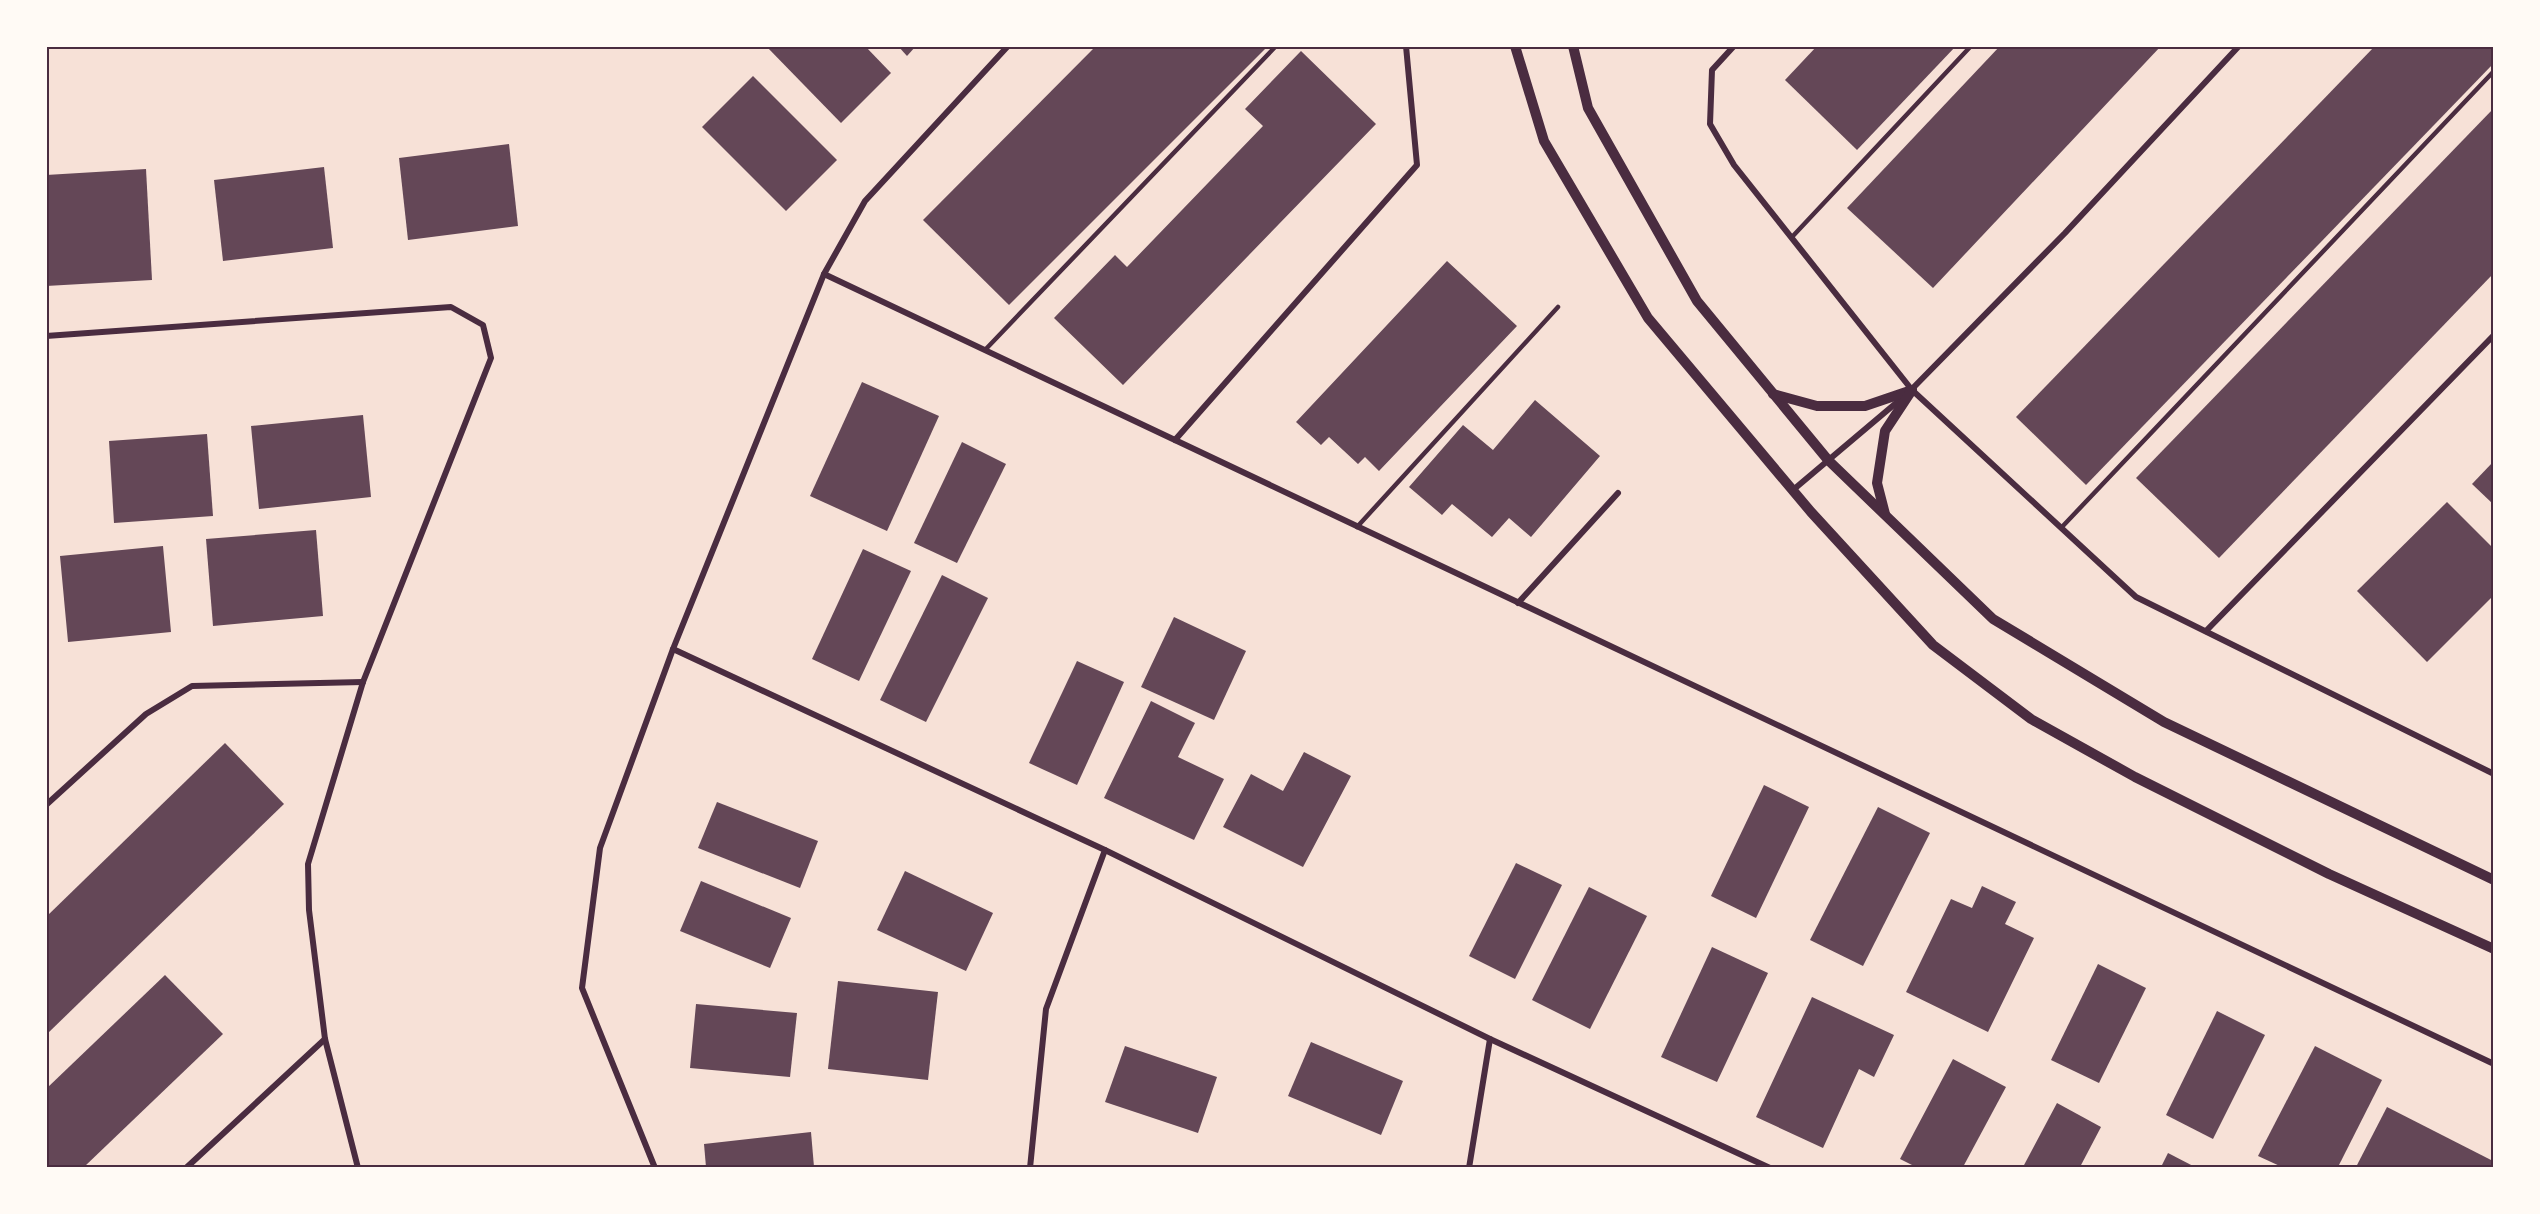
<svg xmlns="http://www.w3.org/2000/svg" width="2540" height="1214" viewBox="0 0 2540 1214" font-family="'Nunito Sans',sans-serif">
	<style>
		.building { fill: #644757 }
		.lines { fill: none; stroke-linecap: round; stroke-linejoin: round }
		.service { stroke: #4a2c40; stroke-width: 4.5 }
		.minor { stroke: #4a2c40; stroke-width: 6 }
		.tertiary { stroke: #4a2c40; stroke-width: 10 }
		.neatline { fill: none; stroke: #4a2c40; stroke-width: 2 }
	</style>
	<rect width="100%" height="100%" fill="#f7e1d7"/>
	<g class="building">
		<path d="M766 46H865L891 73 841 123Z"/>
		<path d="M898 46H916L907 56Z"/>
		<path d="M1096 46H1268L1009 305 923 220Z"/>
		<path d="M1817 46H1956L1857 150 1785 80Z"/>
		<path d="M2000 46H2161L1933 288 1847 208Z"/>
		<path d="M2375 46H2493V64L2086 485 2016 417Z"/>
		<path d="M1301 51 1376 124 1123 385 1054 318 1115 255 1127 267 1263 126 1245 109Z"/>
		<path d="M753 76 837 160 786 211 702 127Z"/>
		<path d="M2493 109V274L2219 558 2136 478Z"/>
		<path d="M509 144 518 226 408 240 399 158Z"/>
		<path d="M324 167 333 248 223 261 214 180Z"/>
		<path d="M146 169 152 280 46 286V175Z"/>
		<path d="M1447 261 1517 326 1379 471 1365 457 1358 464 1329 437 1321 445 1296 422Z"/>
		<path d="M862 382 939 416 887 531 810 496Z"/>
		<path d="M1535 400 1600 456 1531 537 1509 518 1492 537 1452 504 1442 515 1409 487 1463 425 1493 450Z"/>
		<path d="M363 415 371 497 259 509 251 426Z"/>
		<path d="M207 434 213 516 114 523 109 441Z"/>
		<path d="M962 442 1006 464 957 563 914 543Z"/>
		<path d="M2493 462V504L2472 484Z"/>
		<path d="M2447 502 2493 548V596L2427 662 2357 591Z"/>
		<path d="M316 530 323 616 213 626 206 539Z"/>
		<path d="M163 546 171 632 68 642 60 556Z"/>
		<path d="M863 549 911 571 859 681 812 659Z"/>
		<path d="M942 575 988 598 926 722 880 700Z"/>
		<path d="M1174 617 1246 651 1214 720 1141 687Z"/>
		<path d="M1077 661 1124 682 1077 785 1029 763Z"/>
		<path d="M1151 701 1195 723 1178 757 1224 779 1194 840 1104 798Z"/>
		<path d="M225 743 284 804 46 1035V917Z"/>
		<path d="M1304 752 1351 776 1303 867 1223 827 1251 774 1283 791Z"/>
		<path d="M1764 785 1809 807 1756 918 1711 896Z"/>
		<path d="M717 802 818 841 800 888 698 848Z"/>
		<path d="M1878 807 1930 833 1863 966 1810 940Z"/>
		<path d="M1516 863 1562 885 1515 979 1469 956Z"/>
		<path d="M905 871 993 913 966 971 877 930Z"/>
		<path d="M701 881 791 918 770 968 680 931Z"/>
		<path d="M1982 886 2016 902 2005 924 2034 938 1988 1032 1906 992 1951 899 1972 908Z"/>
		<path d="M1589 887 1647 916 1590 1029 1532 1000Z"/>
		<path d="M1712 947 1768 973 1717 1082 1661 1057Z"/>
		<path d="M2098 964 2146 988 2099 1083 2051 1060Z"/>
		<path d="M165 975 223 1034 84 1167H46V1089Z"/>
		<path d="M838 981 938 992 928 1080 828 1069Z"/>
		<path d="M1812 997 1894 1035 1874 1077 1859 1069 1823 1148 1756 1117Z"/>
		<path d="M696 1004 797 1013 790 1077 690 1068Z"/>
		<path d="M2217 1011 2265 1035 2213 1139 2166 1115Z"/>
		<path d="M1311 1042 1403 1081 1381 1135 1288 1096Z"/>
		<path d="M1125 1046 1217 1077 1198 1133 1105 1102Z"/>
		<path d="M2315 1046 2382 1080 2338 1167H2282L2258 1156Z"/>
		<path d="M1953 1059 2006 1087 1963 1167H1916L1900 1159Z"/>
		<path d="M2057 1103 2101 1127 2080 1167H2023Z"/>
		<path d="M2387 1107 2493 1161V1167H2356Z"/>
		<path d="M811 1132 814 1167H706L704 1144Z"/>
		<path d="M2168 1153 2195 1167H2161Z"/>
	</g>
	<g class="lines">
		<g class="service">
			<path d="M1792 237 1971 46"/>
			<path d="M985 350 1276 46"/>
			<path d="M1357 527 1558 307"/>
			<path d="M2061 528 2494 71"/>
		</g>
		<g class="minor">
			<path d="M1734 46 1712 70 1710 124 1734 165 1912 390 2136 597 2494 774"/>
			<path d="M824 274 2494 1064"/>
			<path d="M46 336 451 307 483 325 491 358 363 682 308 864 309 910 325 1039 358 1168"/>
			<path d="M1910 391 2065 233 2239 46"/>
			<path d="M1175 440 1417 165 1406 46"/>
			<path d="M1793 490 1902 398"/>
			<path d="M1518 603 1618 493"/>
			<path d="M2206 631 2494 335"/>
			<path d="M673 649 1105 850 1490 1039 1770 1168"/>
			<path d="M46 805 146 714 192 686 363 682"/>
			<path d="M186 1168 325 1039"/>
			<path d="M655 1168 582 988 600 848 673 649 824 274 865 201 1008 46"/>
			<path d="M1030 1168 1046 1009 1105 850"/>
			<path d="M1469 1168 1490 1039"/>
		</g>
		<g class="tertiary">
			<path d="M1515 46 1544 141 1648 318 1811 512 1933 645 2031 719 2135 777 2329 874 2494 949"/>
			<path d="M1573 46 1588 108 1697 301 1828 460 1993 619 2164 722 2494 880"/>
			<path d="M1773 394 1817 406H1865L1912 390"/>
			<path d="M1885 514 1877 483 1885 431 1912 390"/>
		</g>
	</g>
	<rect width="2540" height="1214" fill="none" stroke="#fffaf5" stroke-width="96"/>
	<rect x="48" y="48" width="2444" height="1118" class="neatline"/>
</svg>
